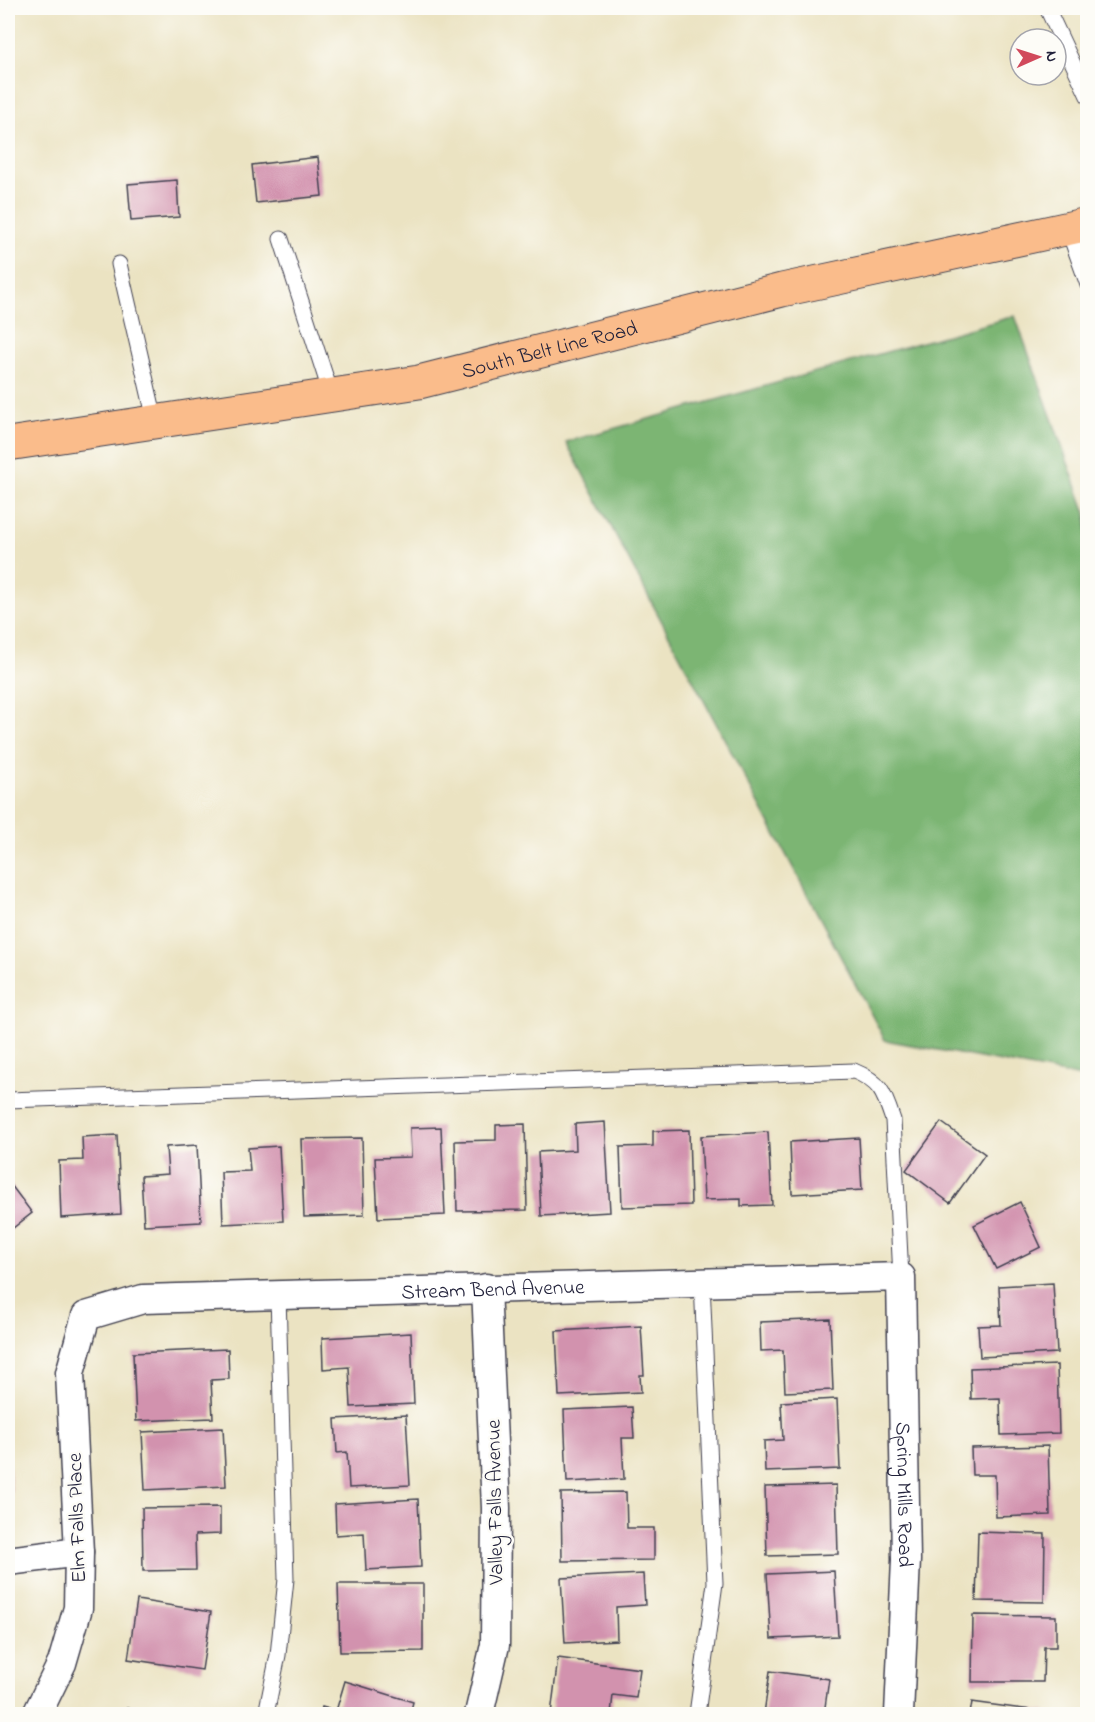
<svg xmlns="http://www.w3.org/2000/svg" width="1095" height="1722" viewBox="0 0 1095 1722" font-family="'Indie Flower',sans-serif">
	<style>
		.forest { fill: #7bb573; stroke: #4e6c57; stroke-width: 1.5 }
		.building { fill: #d292ae }
		.lines { fill: none; stroke-linecap: round; stroke-linejoin: round }
		.service-casing { stroke: #403f4f; stroke-width: 17 }
		.minor-casing { stroke: #403f4f; stroke-width: 31 }
		.primary-casing { stroke: #403f4f; stroke-width: 35 }
		.service { stroke: #fff; stroke-width: 15 }
		.minor { stroke: #fff; stroke-width: 28 }
		.primary { stroke: #fabc8b; stroke-width: 33 }
		.labels { text-anchor: middle; stroke-width: 5; stroke-linejoin: round; paint-order: stroke }
		.street-label { font-size: 21px; fill: #22223b; stroke: #fdfcf7 }
	</style>
	<rect width="100%" height="100%" fill="#fdfcf7"/>
	<filter id="ink" filterUnits="userSpaceOnUse"><feTurbulence type="fractalNoise" baseFrequency=".0167" numOctaves="2"/><feDisplacementMap in="SourceGraphic" scale="12" xChannelSelector="R" yChannelSelector="G"/><feConvolveMatrix kernelMatrix="1 2 1 2 8 2 1 2 1" color-interpolation-filters="sRGB"/></filter>
	<filter id="wash" filterUnits="userSpaceOnUse"><feTurbulence type="fractalNoise" baseFrequency=".008" numOctaves="4" result="noise"/><feDisplacementMap in="SourceGraphic" scale="24" xChannelSelector="R" yChannelSelector="G"/><feGaussianBlur stdDeviation="1.35" result="paint"/><feColorMatrix in="noise" values="0 0 0 0 0 0 0 0 0 0 0 0 0 0 0 0 0 1.4 0 .05"/><feComposite in="paint" operator="in"/></filter>
	<g filter="url(#wash)">
		<rect width="100%" height="100%" fill="#ebe3c2"/>
		<path class="forest" d="M1015 316 1087 516V1087V1078L885 1040 566 442Z"/>
		<g id="blocks">
			<g class="building">
				<path d="M318 157 322 196 256 203 252 165Z"/>
				<path d="M177 180 179 217 131 221 128 184Z"/>
				<path d="M605 1122 610 1212 541 1216 538 1152 576 1150 575 1124Z"/>
				<path d="M941 1122 985 1154 950 1203 906 1170Z"/>
				<path d="M525 1124 527 1210 457 1211 455 1141 496 1140V1125Z"/>
				<path d="M441 1127 445 1215 378 1218 375 1158 411 1157 410 1128Z"/>
				<path d="M689 1130 691 1205 622 1207 620 1147 653 1146V1131Z"/>
				<path d="M768 1132 772 1205 741 1206V1199L704 1200 701 1136Z"/>
				<path d="M117 1135 121 1214 61 1218 59 1161 83 1160 82 1137Z"/>
				<path d="M362 1138 364 1215 304 1217 301 1139Z"/>
				<path d="M859 1138 862 1190 792 1194 790 1142Z"/>
				<path d="M197 1145 201 1222 144 1225 141 1176 168 1174 166 1147Z"/>
				<path d="M279 1146 283 1221 223 1224 221 1172 250 1171 248 1148Z"/>
				<path d="M8 1181 32 1213 8 1232Z"/>
				<path d="M1020 1202 1041 1247 996 1269 974 1225Z"/>
				<path d="M1053 1283 1057 1353 980 1357 978 1326 1001 1325 999 1286Z"/>
				<path d="M830 1319 833 1390 785 1392 783 1350 761 1351 760 1322Z"/>
				<path d="M641 1326 644 1375H640L641 1392 559 1396 556 1331Z"/>
				<path d="M411 1333 414 1404 351 1407 349 1367 323 1369 322 1338Z"/>
				<path d="M228 1349 229 1379 211 1380 213 1418 136 1421 133 1353Z"/>
				<path d="M1057 1365 1059 1433 1001 1435 1000 1398 971 1399 970 1368Z"/>
				<path d="M837 1399 840 1469 765 1472 764 1441 783 1440 781 1402Z"/>
				<path d="M632 1407 634 1438H622L624 1479 567 1482 564 1410Z"/>
				<path d="M406 1415 410 1485 349 1488 347 1452 337 1453 335 1419Z"/>
				<path d="M223 1428 226 1486 145 1490 142 1432Z"/>
				<path d="M1048 1446 1050 1515 996 1517 995 1475H972L971 1448Z"/>
				<path d="M8 1455 12 1493 8 1494Z"/>
				<path d="M836 1485 838 1554 767 1556 765 1487Z"/>
				<path d="M626 1492 627 1528H654V1560L562 1561 561 1493Z"/>
				<path d="M418 1499 421 1567 366 1570 364 1533 336 1535 335 1504Z"/>
				<path d="M220 1507V1534L195 1535 196 1570 143 1571 142 1508Z"/>
				<path d="M978 1532 1045 1534 1044 1602 976 1601Z"/>
				<path d="M834 1571 838 1636 771 1639 767 1574Z"/>
				<path d="M643 1574 645 1605 616 1607 617 1640 565 1643 561 1578Z"/>
				<path d="M338 1584H423V1651L340 1652Z"/>
				<path d="M137 1600 211 1612 202 1670 128 1659Z"/>
				<path d="M973 1615 1056 1616V1647H1044L1043 1682H972Z"/>
				<path d="M558 1658 640 1669 636 1698 613 1695 611 1714H551Z"/>
				<path d="M770 1671 829 1679 824 1714H764Z"/>
				<path d="M345 1681 413 1702 410 1714H320L322 1707 336 1711Z"/>
				<path d="M972 1702 1046 1712V1714H970Z"/>
				<path d="M127 1708 143 1714H125Z"/>
			</g>
		</g>
	</g>
	<g filter="url(#ink)">
		<use href="#blocks" fill-opacity="0" stroke="#403f4f" stroke-width="1.5"/>
		<g class="lines">
			<g class="service-casing">
				<g id="service">
					<path d="M1047 8 1088 96"/>
					<path d="M1068 229 1088 285"/>
					<path d="M281 239 332 397"/>
					<path d="M119 264 156 424"/>
					<path d="M8 1100 854 1071C881 1082 884 1093 893 1120L901 1277"/>
					<path d="M266 1714 278 1655 286 1579 278 1295"/>
					<path d="M697 1714 715 1583 702 1282"/>
				</g>
			</g>
			<g class="minor-casing">
				<g id="minor">
					<path d="M8 1561 79 1552"/>
					<path id="s1" d="M37 1714 62 1663 78 1608 79 1552 70 1373 86 1316 143 1299 901 1277 906 1560 899 1714"/>
					<path d="M479 1714 495 1645 496 1508 486 1288"/>
				</g>
			</g>
			<g class="primary-casing">
				<g id="primary">
					<path id="s2" d="M8 444 419 382 782 290 1088 224"/>
				</g>
			</g>
			<use href="#service" class="service"/>
			<use href="#minor" class="minor"/>
			<use href="#primary" class="primary"/>
		</g>
	</g>
	<g class="labels">
		<g class="street-label">
			<text dy="7" stroke="none"><textPath href="#s2" startOffset="550">South Belt Line Road</textPath></text>
			<text dy="7" stroke="none"><textPath href="#s1" startOffset="818">Stream Bend Avenue</textPath></text>
			<text dy="7" stroke="none"><textPath href="#s1" startOffset="1444">Spring Mills Road</textPath></text>
			<text transform="translate(494 1502) rotate(-91)" y="7">Valley Falls Avenue</text>
			<text transform="translate(76 1518) rotate(-92)" y="7">Elm Falls Place</text>
		</g>
	</g>
	<rect width="1095" height="1722" fill="none" stroke="#fdfcf7" stroke-width="30"/>
	<g transform="translate(1038 57) rotate(87)"><circle r="28" fill="#fdfcf7" stroke="#a5a5ac" stroke-width="1.5"/>
	<path d="M0-4.5L10 22L0 15L-10 22Z" fill="#d1495b"/>
	<text y="-9" font-size="16" font-weight="bold" text-anchor="middle" fill="#22223b">N</text>
	</g>
</svg>
